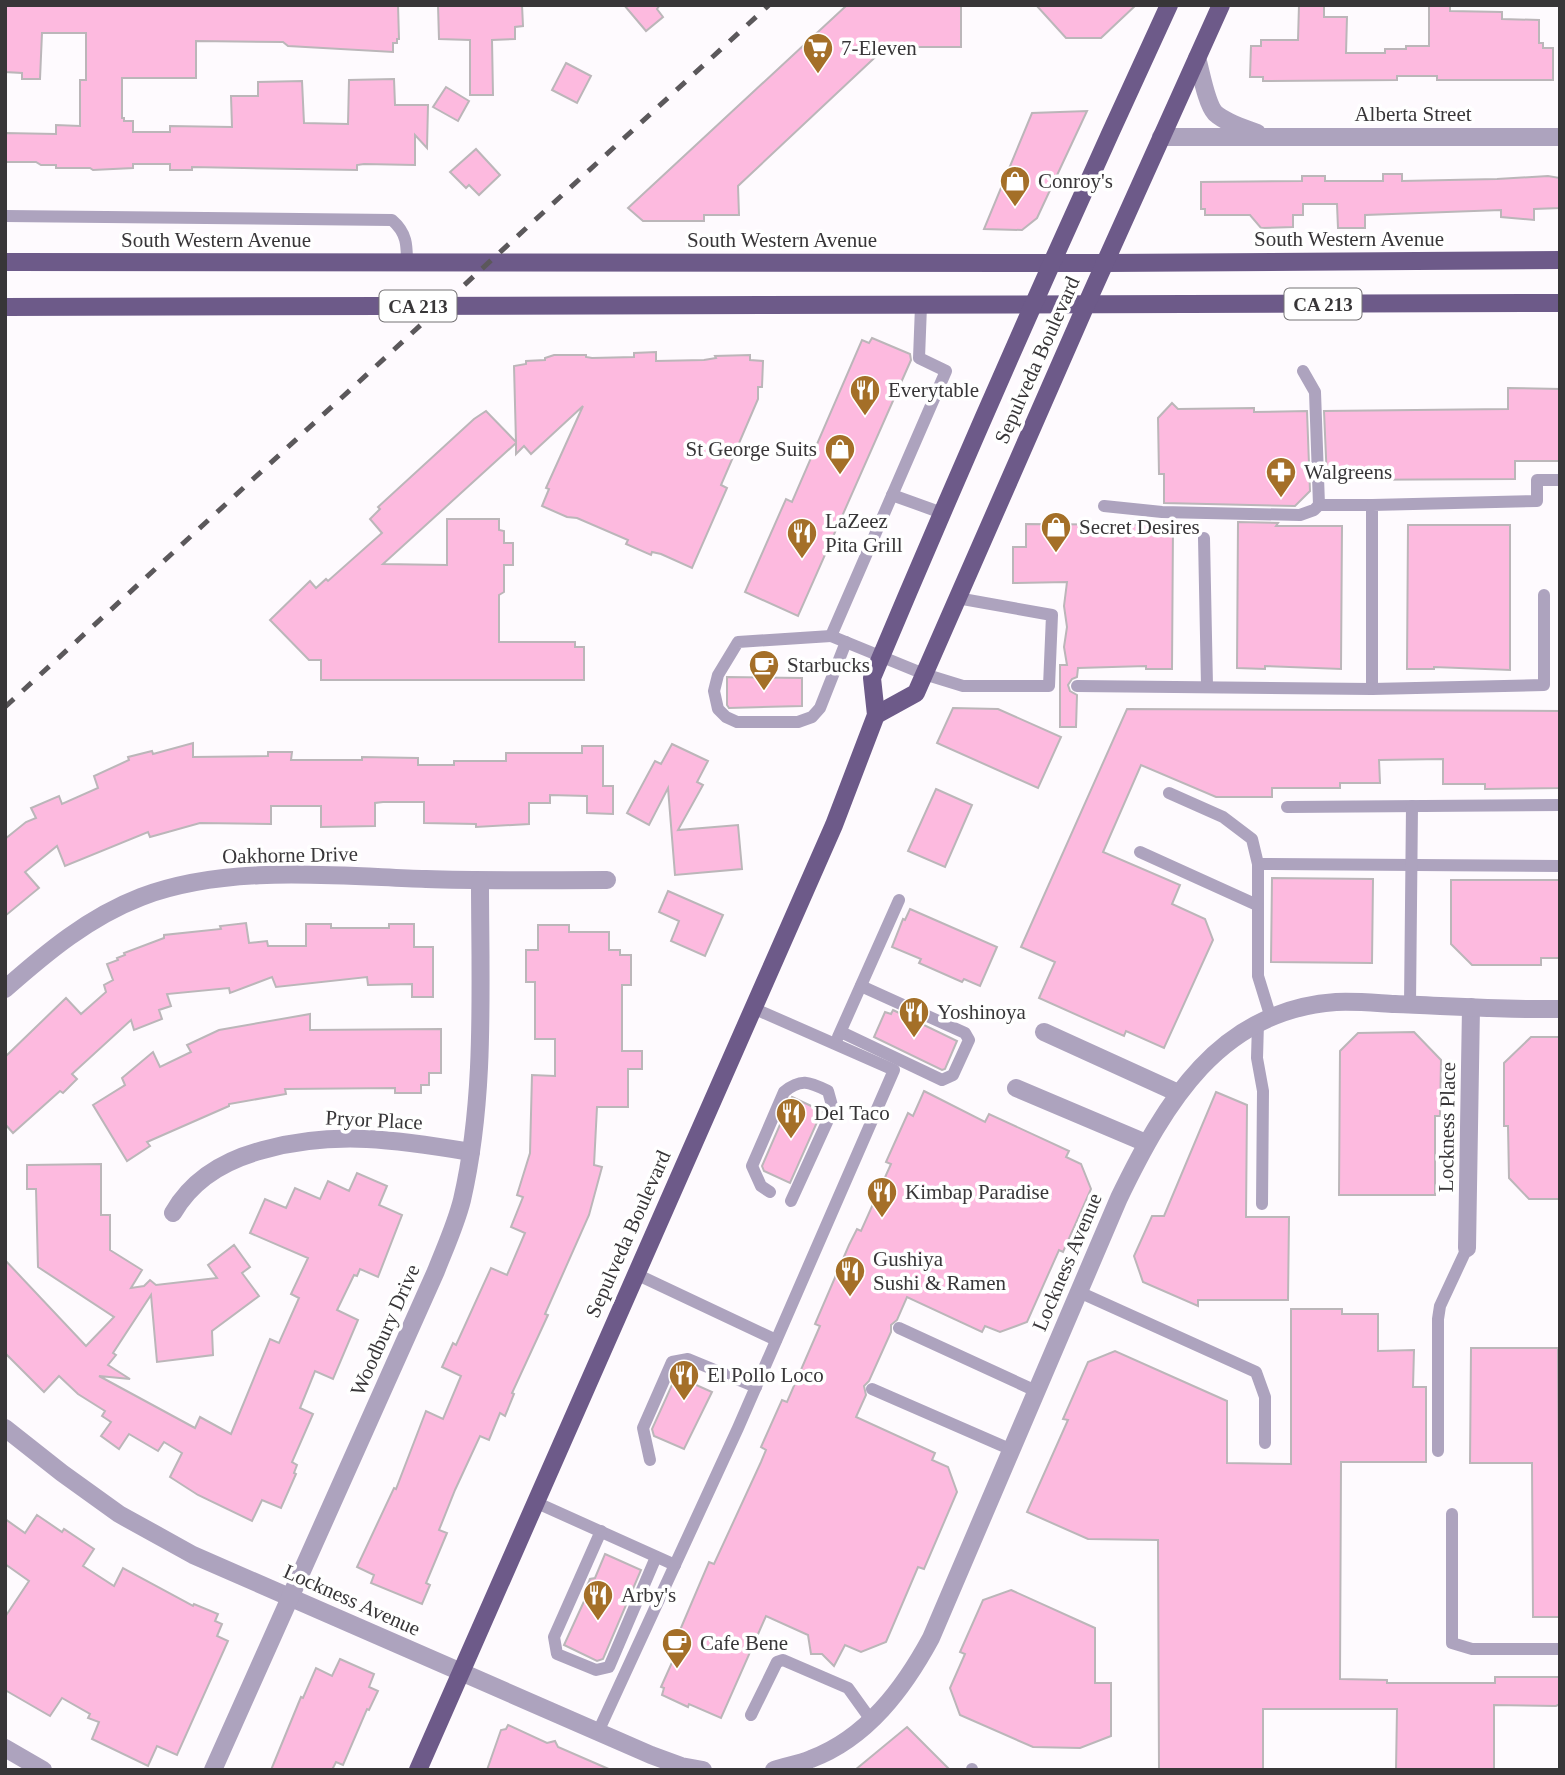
<svg xmlns="http://www.w3.org/2000/svg" width="1565" height="1775" viewBox="0 0 1565 1775" font-family="'Times New Roman',serif">
	<style>
		.building { fill: #fdbadf; stroke: #bbb6b9; stroke-width: 2 }
		.lines { fill: none; stroke-linecap: round; stroke-linejoin: round }
		.lane { stroke: #ada3be; stroke-width: 12 }
		.street { stroke: #ada3be; stroke-width: 18 }
		.primary { stroke: #6d5a89; stroke-width: 18 }
		.rail { stroke: #5b585b; stroke-width: 5; stroke-dasharray: 12 12; stroke-linecap: butt }
		.labels { text-anchor: middle; stroke-width: 7; stroke-linejoin: round; paint-order: stroke }
		.shield { fill: #fff; stroke: #747274; stroke-width: 2 }
		.shield-label { font-size: 19px; font-weight: bold; fill: #383638 }
		.poi-label { font-size: 21px; fill: #383638; stroke: #fff; text-anchor: start }
		.street-label { font-size: 21px; fill: #383638; stroke: #fff }
	</style>
	<rect width="100%" height="100%" fill="#fefafe"/>
	<g class="building">
		<path d="M5 5H398L399 39H397V43H393V52L288 46 283 42 196 41V78H122V118H124V121H133V132H170V126L232 127 231 96H258V82L302 81 304 123 348 124 349 80 394 79 395 105H428L427 148 415 135V165L364 164 357 165V170L192 167V170H170V164H133V168L93 170 90 168H56V165H41L36 162H5V133L56 134V125L80 126V80H86V33H42L40 79H22V73L5 72Z"/>
		<path d="M438 5H522L523 26 515 27V39L492 40 493 95H470V40L439 39Z"/>
		<path d="M624 5H660L657 9 663 17 646 31Z"/>
		<path d="M847 5H961V47H886L738 186 739 215H704V221H643L628 208Z"/>
		<path d="M1036 5H1136L1101 38H1066Z"/>
		<path d="M1299 5H1324V17H1347L1346 53H1385V49H1406V46H1429V6H1450V11L1502 12V19L1539 20V43H1543V48H1553V80H1437V76H1397V80L1263 81V77H1250L1251 46H1261V40H1298Z"/>
		<path d="M566 63 591 76 577 103 552 90Z"/>
		<path d="M446 87 469 101 458 121 433 107Z"/>
		<path d="M1087 111 1037 218 1022 230 984 229 1032 113Z"/>
		<path d="M476 149 500 175 479 195 469 185 466 188 450 172Z"/>
		<path d="M1383 174H1402V181L1497 179 1548 176 1560 178V208L1534 209V220L1501 217V210L1365 215V228H1338L1337 204H1303V215H1293V227L1261 228 1250 215H1205V209H1201V182L1302 181V176H1325V181H1383Z"/>
		<path d="M872 338 910 354 911 360 798 616 745 592 786 499 792 502 862 340 869 343Z"/>
		<path d="M656 352V361L704 360 716 358 715 356 750 355V360L763 361 762 387H758V399L721 485 727 488 692 568 661 554 652 552 651 555 626 544 628 540 577 518 567 517 542 506 549 489 546 488 583 406 531 454 524 446 516 454V443L383 564 447 565V519H499V530L504 531V543H513V565H504V592L499 595V642H575V647H584V680H321V660H309L270 620 310 581 316 588 326 579 328 581 382 533 370 519 380 509 378 507 474 419 486 411 516 442 514 366 526 364V361L545 360V358L554 355H586V357L592 358 634 357V353Z"/>
		<path d="M1508 388 1560 389V461H1515V479L1327 480 1324 411 1508 409Z"/>
		<path d="M1172 403 1178 409 1254 408V412L1307 411 1310 491 1295 506 1164 503V474H1159L1158 418Z"/>
		<path d="M1238 522 1278 523 1276 526H1342L1341 669 1265 666V669L1237 668Z"/>
		<path d="M1026 524 1173 525 1172 669H1146V666L1078 668 1077 677 1072 679 1068 685 1070 691 1077 695 1076 727H1060V665H1067L1064 647 1067 627 1064 606 1067 582 1013 583V547H1026Z"/>
		<path d="M1408 525H1510V670L1434 667V669H1407Z"/>
		<path d="M727 677 802 678V706L729 708 727 705Z"/>
		<path d="M953 708 998 709 1061 737 1038 788 937 743Z"/>
		<path d="M1127 709 1560 711V788L1485 789V784H1443V759L1379 760 1380 783H1340V788H1272V797H1216L1141 765 1103 852 1180 885 1172 904 1205 919 1213 940 1164 1048 1126 1031 1124 1036 1039 998 1055 962 1021 947Z"/>
		<path d="M193 743V757L268 756V752H292L291 760H362V757L418 758V765H454V761H506V753H582V746H603V786H613V814L587 813V796L550 795V803H529V824L476 827V824L424 823V802H383L375 803V826L321 827V806H271V824L200 823 150 837 148 832 65 866 57 846 25 872 39 888 5 916V839L26 822 36 818 31 808 59 796 62 804 98 788 94 776 129 760 128 757 152 751 153 754Z"/>
		<path d="M672 744 708 761 697 782 703 785 678 830 738 825 742 869 675 875 668 788 649 825 627 813 655 761 661 764Z"/>
		<path d="M936 789 972 805 945 867 908 851Z"/>
		<path d="M1272 878 1373 879 1372 963 1271 962Z"/>
		<path d="M1451 880H1560V958H1541V965H1472L1451 944Z"/>
		<path d="M668 891 723 915 705 956 671 941 679 921 659 912Z"/>
		<path d="M910 909 997 947 980 986 964 979 962 982 919 963 921 959 892 947 903 919 905 920Z"/>
		<path d="M246 923 249 943 267 941 268 946H306V924H331V928H389V924H414V947H433V997H412V984L368 985 367 977 276 987 272 977 230 993 229 988 167 994 171 1006 159 1010 162 1019 134 1030 131 1020 72 1074 77 1079 63 1093 60 1091 13 1133 5 1124V1057L66 998 81 1014 106 992 104 985 113 980 107 964 118 960 117 958 125 955 124 953 164 938V935L221 929 220 926Z"/>
		<path d="M538 925H569V932H609V950H620V955H631V985H622V1051H642V1069H628V1107H597L594 1165 602 1167 589 1215 545 1314 548 1315 512 1393 514 1394 505 1416 500 1413 489 1440 480 1436 455 1490 439 1530 447 1533 426 1583 430 1585 422 1604 371 1583 374 1575 357 1567 394 1488 396 1489 426 1411 443 1419 461 1376 442 1367 453 1343 456 1345 491 1268 507 1275 525 1233 511 1227 523 1197 517 1195 530 1153 532 1075 555 1076V1039H535V982H526V950H538Z"/>
		<path d="M893 1010 957 1041 945 1069 942 1070 874 1037 885 1012 891 1014Z"/>
		<path d="M310 1014V1030L441 1029V1073H429V1085H421V1093H395V1088L285 1089 286 1094 229 1104V1106L147 1142 150 1146 127 1161 93 1105 125 1085 122 1078 153 1052 160 1067 191 1052 187 1045 219 1030Z"/>
		<path d="M1414 1032 1441 1060 1440 1116H1435V1195H1339L1340 1051 1358 1033Z"/>
		<path d="M1531 1037H1560V1199H1529L1509 1178 1508 1126H1504V1063Z"/>
		<path d="M924 1091 985 1122 989 1114 1069 1151 1066 1157 1081 1164 1091 1189 1063 1252 1059 1250 1027 1322 1000 1332 985 1326 982 1332 907 1297 897 1320 891 1325V1332L869 1381 864 1386 866 1395 856 1417 935 1453 932 1460 948 1467 957 1492 924 1569 918 1567 886 1642 861 1652 845 1645 834 1666 822 1654H811L808 1635 766 1616 721 1718 689 1704 688 1707 662 1695 664 1688 661 1687 674 1658 669 1656 709 1562 714 1564 761 1462 766 1450 761 1447 782 1400 787 1402 820 1326 815 1324 849 1245 857 1229 861 1231 891 1164 886 1162 908 1113 913 1116Z"/>
		<path d="M1216 1092 1247 1105 1246 1217H1289L1288 1300H1198V1306L1143 1282 1134 1256 1152 1216H1164Z"/>
		<path d="M792 1097 822 1111 790 1183 764 1171 762 1166Z"/>
		<path d="M101 1164V1215H110V1250L142 1270 131 1288 144 1286 150 1280 156 1285 217 1278 208 1265 234 1245 250 1267 242 1273 259 1296 212 1331 213 1355 157 1362 151 1295 113 1353 116 1355 108 1365 130 1379 99 1376 195 1428 200 1417 231 1434 270 1339 279 1343 299 1298 291 1294 308 1258 250 1233 265 1199 286 1208 295 1188 320 1199 328 1181 349 1191 357 1173 387 1186 379 1205 402 1215 378 1277 360 1269 357 1276 354 1275 337 1310 358 1320 333 1379 315 1371 300 1408 313 1414 292 1462 297 1465 294 1473 296 1474 281 1508 262 1500 252 1521 198 1495 170 1477 182 1453 164 1442 158 1451 129 1434 119 1449 101 1436 111 1422 102 1416 105 1411 78 1394 59 1376 44 1392 5 1353V1260L86 1346 114 1317 38 1267 36 1189H27V1165Z"/>
		<path d="M1291 1309H1342V1314H1378V1351L1414 1350 1413 1387H1426V1462H1341L1340 1679 1387 1680V1683H1495V1677H1560V1704L1556 1706 1494 1705V1770H1396L1397 1709H1263V1770H1159L1158 1540 1088 1539 1027 1512 1068 1420 1063 1419 1088 1362 1115 1351 1227 1401V1463L1291 1464Z"/>
		<path d="M1471 1348H1558L1560 1617H1533L1532 1463H1470Z"/>
		<path d="M676 1376 712 1392 684 1449 654 1436 652 1429Z"/>
		<path d="M37 1515 62 1532 64 1529 94 1549 83 1566 114 1586 123 1568 193 1606 194 1604 218 1614 215 1621 222 1624 217 1636 228 1641 177 1755 157 1746 148 1766 92 1739 99 1722 88 1718 90 1714 62 1698 50 1716 5 1690V1617L29 1581 5 1564V1519L25 1533Z"/>
		<path d="M605 1554 641 1570 603 1659 597 1661 564 1645 586 1597 584 1593 590 1579 595 1578Z"/>
		<path d="M1011 1590 1095 1628V1683H1111V1736L1080 1748 1033 1747 960 1715 950 1688 965 1654 960 1652 983 1600Z"/>
		<path d="M340 1659 374 1674 369 1687 378 1691 369 1710 367 1709 343 1765 336 1762 332 1770H271L301 1697 303 1698 316 1668 332 1676Z"/>
		<path d="M508 1725 547 1743 555 1741 558 1747 611 1770H487L501 1730 506 1729Z"/>
		<path d="M907 1727 950 1770H855Z"/>
	</g>
	<g class="lines">
		<g class="lane">
			<path d="M5 216 392 220C407 233 407 245 407 264"/>
			<path d="M921 306 919 358 946 371 831 636 924 674 963 686H1049L1052 615 957 598"/>
			<path d="M1303 371 1315 392 1319 505"/>
			<path d="M892 495 942 513"/>
			<path d="M1104 506 1162 512 1300 515 1314 510 1319 505H1372"/>
			<path d="M1204 538 1207 686"/>
			<path d="M1544 595V685L1372 689V505L1537 501V480H1560"/>
			<path d="M831 636 738 642 718 675 714 691 718 709 726 717 737 722H798L812 717 820 708 846 642"/>
			<path d="M1077 686 1372 689"/>
			<path d="M1169 793 1223 817 1252 839 1258 864V976L1271 1018"/>
			<path d="M1287 807 1560 805"/>
			<path d="M1140 852 1257 905"/>
			<path d="M1258 864 1560 866"/>
			<path d="M1410 1004 1412 806"/>
			<path d="M1258 1023 1257 1058 1263 1091 1262 1204"/>
			<path d="M841 1032 942 1080 953 1075 969 1040 965 1033 861 986"/>
			<path d="M838 1037 899 900"/>
			<path d="M770 1192 761 1186 752 1166 784 1092C801 1078 809 1082 828 1091L833 1109 791 1201"/>
			<path d="M636 1274 776 1340"/>
			<path d="M1079 1292 1256 1372 1265 1397V1443"/>
			<path d="M899 1328 1036 1391"/>
			<path d="M872 1389 1012 1450"/>
			<path d="M1438 1451V1319L1440 1306 1467 1248"/>
			<path d="M650 1460 643 1428 672 1362 688 1359 756 1387"/>
			<path d="M535 1502 675 1565"/>
			<path d="M1452 1514V1643L1472 1649H1560"/>
			<path d="M601 1531 554 1637 557 1654 596 1670 609 1667 656 1557"/>
			<path d="M751 1715 777 1662 783 1660 848 1688 871 1720"/>
			<path d="M598 1732 738 1428 894 1070 753 1008"/>
			<path d="M972 1769V1770"/>
		</g>
		<g class="street">
			<path d="M1197 58C1201 71 1206 103 1215 113 1226 123 1244 128 1257 133"/>
			<path d="M1161 137H1560"/>
			<path d="M5 989C47 952 89 917 141 897 228 864 335 876 426 879 486 881 546 880 607 880"/>
			<path d="M1044 1032 1178 1093"/>
			<path d="M1016 1088 1146 1143"/>
			<path d="M173 1213C193 1178 225 1160 263 1150 335 1130 399 1140 471 1152"/>
			<path d="M1467 1248 1471 1007"/>
			<path d="M5 1428 62 1473 119 1514 193 1555 651 1755 681 1766 703 1770"/>
			<path d="M5 1748 43 1770"/>
			<path d="M213 1770 436 1271C445 1248 456 1224 462 1200 486 1096 480 987 480 881"/>
			<path d="M774 1770C786 1766 799 1764 811 1759 867 1738 904 1688 931 1638L1119 1198C1165 1103 1219 1010 1336 1002 1355 1001 1376 1003 1395 1004 1449 1006 1505 1010 1560 1009"/>
		</g>
		<g class="primary">
			<path d="M5 262 1106 263 1560 260"/>
			<path d="M5 307 1560 303"/>
			<path d="M876 715 916 693 1086 305 1221 5"/>
			<path d="M418 1770 834 825 876 715 872 678C967 452 1066 228 1169 5"/>
		</g>
		<path class="rail" d="M5 707 769 5"/>
	</g>
	<defs>
		<g id="supermarket-pin" transform="scale(1.575)"><path d="M0 17L-7.5 6A9.5 9.5 0 1 1 7.5 6Z" fill="#a46f28" stroke="#fff"/><path d="M-6-5.5h2.5l.6 2H6L4.5 2H-2.5L-4.4-4H-6ZM-1.5 3.2a1.3 1.3 0 1 0 .1 0ZM3 3.2a1.3 1.3 0 1 0 .1 0Z" fill="#fff"/></g>
		<g id="shop-pin" transform="scale(1.575)"><path d="M0 17L-7.5 6A9.5 9.5 0 1 1 7.5 6Z" fill="#a46f28" stroke="#fff"/><path d="M-5-2.5h2.3a2.7 3.5 0 0 1 5.4 0H5L5.5 6h-11ZM-1.5-2.5h3a1.5 2.3 0 0 0-3 0Z" fill="#fff"/></g>
		<g id="restaurant-pin" transform="scale(1.575)"><path d="M0 17L-7.5 6A9.5 9.5 0 1 1 7.5 6Z" fill="#a46f28" stroke="#fff"/><path d="M-5-6h1v4h1v-4h1v4h1v-4h1v5L-1.5 .5V6h-2V.5L-5-1ZM5-6V6H3V1.5H1.5Q1.5-4 5-6Z" fill="#fff"/></g>
		<g id="pharmacy-pin" transform="scale(1.575)"><path d="M0 17L-7.5 6A9.5 9.5 0 1 1 7.5 6Z" fill="#a46f28" stroke="#fff"/><path d="M-2-6h4v4h4v4h-4v4h-4v-4h-4v-4h4Z" fill="#fff"/></g>
		<g id="cafe-pin" transform="scale(1.575)"><path d="M0 17L-7.5 6A9.5 9.5 0 1 1 7.5 6Z" fill="#a46f28" stroke="#fff"/><path d="M-5.5-4.5H6V0H3Q3 3.5 0 3.5H-2.5Q-5.5 3.5-5.5 0ZM3-3.2v2h1.7v-2ZM-6 4.5H4V6H-6Z" fill="#fff"/></g>
	</defs>
	<g fill-rule="evenodd">
		<use href="#supermarket-pin" x="818" y="48"/>
		<use href="#shop-pin" x="1015" y="181"/>
		<use href="#restaurant-pin" x="865" y="390"/>
		<use href="#shop-pin" x="840" y="449"/>
		<use href="#pharmacy-pin" x="1281" y="472"/>
		<use href="#shop-pin" x="1056" y="527"/>
		<use href="#restaurant-pin" x="802" y="533"/>
		<use href="#cafe-pin" x="764" y="665"/>
		<use href="#restaurant-pin" x="914" y="1012"/>
		<use href="#restaurant-pin" x="791" y="1113"/>
		<use href="#restaurant-pin" x="882" y="1192"/>
		<use href="#restaurant-pin" x="850" y="1271"/>
		<use href="#restaurant-pin" x="684" y="1375"/>
		<use href="#restaurant-pin" x="598" y="1595"/>
		<use href="#cafe-pin" x="677" y="1643"/>
	</g>
	<g class="labels">
		<g class="shield">
			<rect x="1284.5" y="288.5" width="77" height="31" rx="5"/>
			<rect x="379.5" y="290.5" width="77" height="31" rx="5"/>
		</g>
		<g class="shield-label">
			<text x="1323" y="311">CA 213</text>
			<text x="418" y="313">CA 213</text>
		</g>
		<g class="poi-label">
			<text x="841" y="55">7-Eleven</text>
			<text x="1038" y="188">Conroy's</text>
			<text x="888" y="397">Everytable</text>
			<text x="817" y="456" text-anchor="end">St George Suits</text>
			<text x="1304" y="479">Walgreens</text>
			<text x="825" y="528">LaZeez<tspan x="825" dy="24">Pita Grill</tspan></text>
			<text x="1079" y="534">Secret Desires</text>
			<text x="787" y="672">Starbucks</text>
			<text x="937" y="1019">Yoshinoya</text>
			<text x="814" y="1120">Del Taco</text>
			<text x="905" y="1199">Kimbap Paradise</text>
			<text x="873" y="1266">Gushiya<tspan x="873" dy="24">Sushi &amp; Ramen</tspan></text>
			<text x="707" y="1382">El Pollo Loco</text>
			<text x="621" y="1602">Arby's</text>
			<text x="700" y="1650">Cafe Bene</text>
		</g>
		<g class="street-label">
			<text x="1413" y="121">Alberta Street</text>
			<text x="1349" y="246">South Western Avenue</text>
			<text x="216" y="247">South Western Avenue</text>
			<text x="782" y="247">South Western Avenue</text>
			<text transform="translate(1037 360) rotate(-66)" y="7">Sepulveda Boulevard</text>
			<text transform="translate(290 855) rotate(-1)" y="7">Oakhorne Drive</text>
			<text transform="translate(374 1120) rotate(3)" y="7">Pryor Place</text>
			<text transform="translate(1447 1127) rotate(-89)" y="7">Lockness Place</text>
			<text transform="translate(628 1234) rotate(-66)" y="7">Sepulveda Boulevard</text>
			<text transform="translate(1067 1262) rotate(-67)" y="7">Lockness Avenue</text>
			<text transform="translate(385 1330) rotate(-66)" y="7">Woodbury Drive</text>
			<text transform="translate(352 1600) rotate(24)" y="7">Lockness Avenue</text>
		</g>
	</g>
	<rect width="1565" height="1775" fill="none" stroke="#383638" stroke-width="14"/>
</svg>
